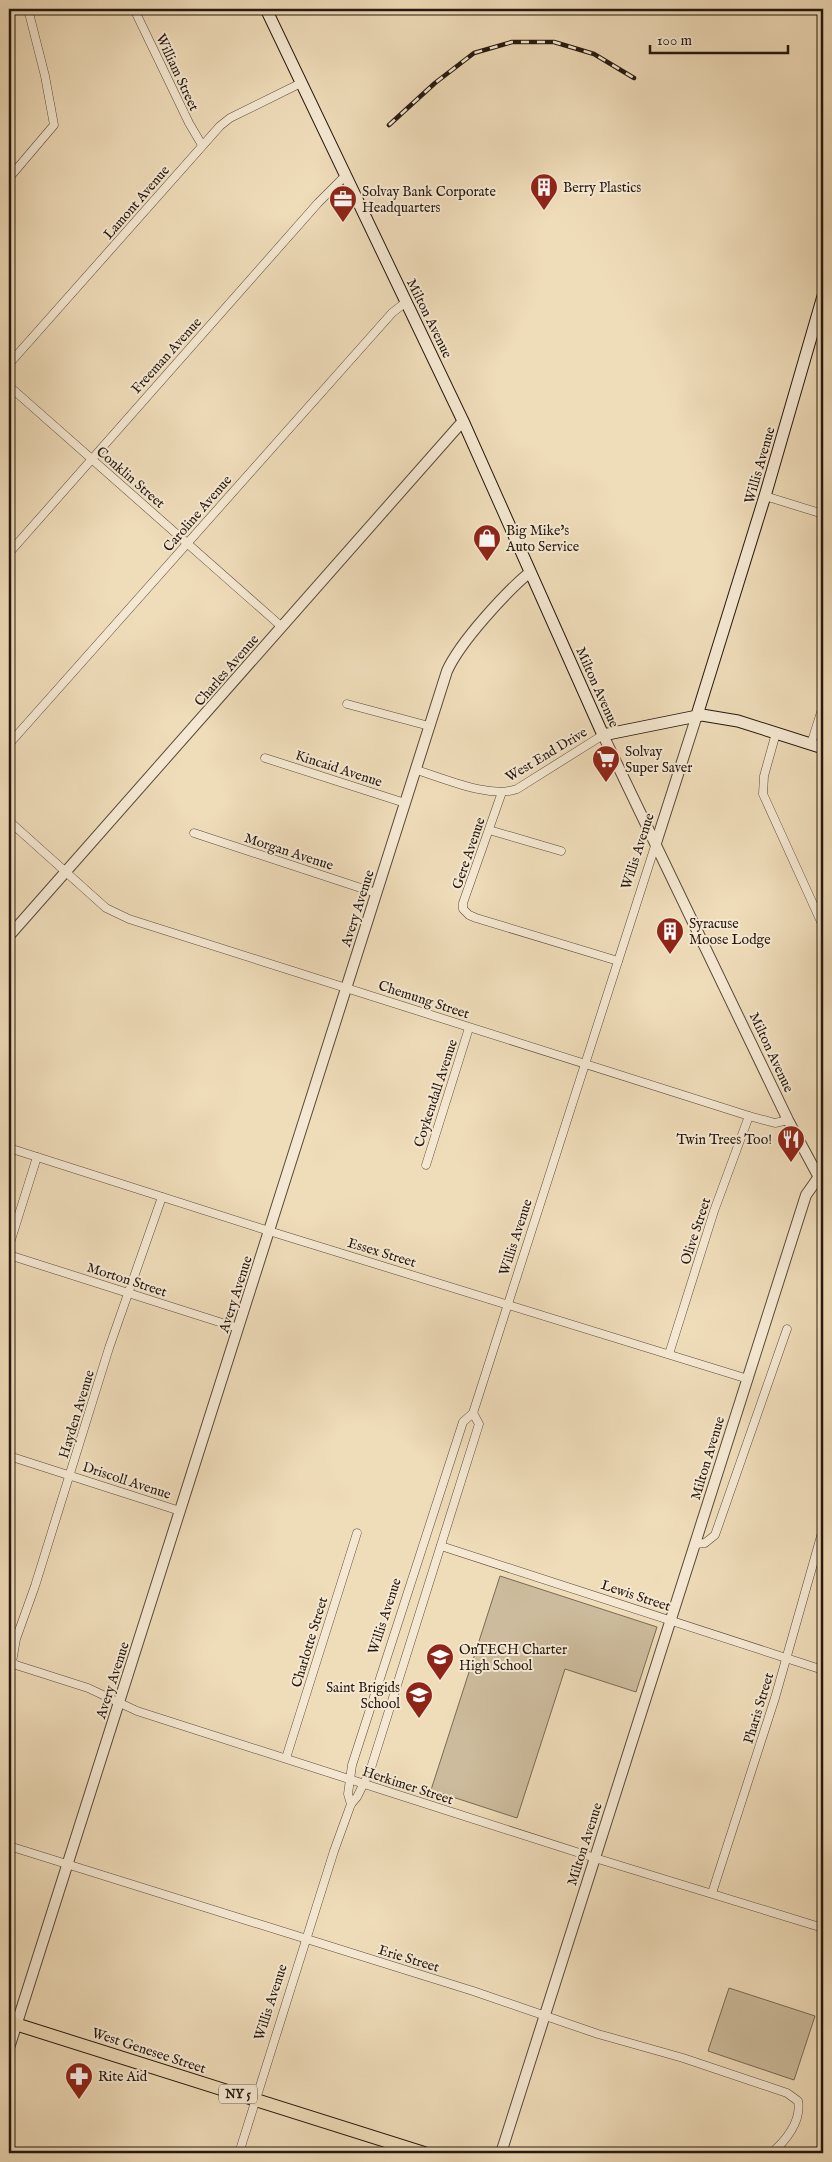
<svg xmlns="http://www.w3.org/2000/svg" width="832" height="2162" viewBox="0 0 832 2162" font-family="'IM FELL English',serif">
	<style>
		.green { fill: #ccbb9c; stroke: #786a56 }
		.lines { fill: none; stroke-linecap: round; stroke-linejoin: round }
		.minor-casing { stroke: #57493a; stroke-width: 9 }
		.tertiary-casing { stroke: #57493a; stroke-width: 12 }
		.secondary-casing { stroke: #24180f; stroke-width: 13 }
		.primary-casing { stroke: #24180f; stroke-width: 14 }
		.minor { stroke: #f5e8d2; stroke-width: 8 }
		.tertiary { stroke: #f5e8d2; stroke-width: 10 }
		.secondary { stroke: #f5e8d2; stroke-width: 11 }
		.primary { stroke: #efdcb9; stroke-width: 12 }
		.rail-casing { stroke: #24180f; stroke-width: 4.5 }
		.rail { stroke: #f5e8d2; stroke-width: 2.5; stroke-dasharray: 8; stroke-linecap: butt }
		.labels { text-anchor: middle; stroke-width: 4; stroke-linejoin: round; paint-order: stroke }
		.shield { fill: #f5e8d2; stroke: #63564a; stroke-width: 1 }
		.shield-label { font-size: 12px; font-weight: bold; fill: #24180f }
		.street-label { font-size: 14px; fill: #24180f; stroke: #f5e8d2 }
		.poi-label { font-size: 14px; fill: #24180f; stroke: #f5e8d2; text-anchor: start }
	</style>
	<rect width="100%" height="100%" fill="#efdcb9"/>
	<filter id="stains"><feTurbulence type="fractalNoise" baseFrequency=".004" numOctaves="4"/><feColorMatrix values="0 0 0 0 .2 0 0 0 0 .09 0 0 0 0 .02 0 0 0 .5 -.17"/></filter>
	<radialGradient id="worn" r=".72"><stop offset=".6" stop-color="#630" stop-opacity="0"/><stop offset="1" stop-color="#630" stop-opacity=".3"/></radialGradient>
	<g class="green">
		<path d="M500 1576 657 1627 636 1692 565 1669 517 1818 431 1790Z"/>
		<path d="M729 1988 815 2016 794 2080 708 2051Z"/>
	</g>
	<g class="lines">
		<g class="minor-casing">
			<g id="minor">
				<path d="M134 9 189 123 202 145"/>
				<path d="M9 178 54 125 45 76 28 9"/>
				<path d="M9 364 220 126 230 118 301 83"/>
				<path d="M9 386 282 627"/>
				<path d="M765 496 823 514"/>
				<path d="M9 553 318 203 345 176"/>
				<path d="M347 704 429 726"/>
				<path d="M776 733 764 776 763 794 823 926"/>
				<path d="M9 744 392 313 406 302"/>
				<path d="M811 744 823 706"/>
				<path d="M265 758 405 803"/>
				<path d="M416 770C444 778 489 799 517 789L603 735"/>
				<path d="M502 792 463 903V909L469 915 476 918 618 961"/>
				<path d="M9 821 106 908 129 919 749 1116 775 1123 788 1120"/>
				<path d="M489 830 561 851"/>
				<path d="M194 833 376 893"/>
				<path d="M9 1148 269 1231 748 1379"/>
				<path d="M426 1165 469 1028"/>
				<path d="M162 1197 109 1348 35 1586 16 1639 12 1662 16 1665 88 1688 137 1711 595 1858 823 1928"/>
				<path d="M9 1246 37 1157"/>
				<path d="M9 1255 238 1328"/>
				<path d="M669 1354 714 1211 749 1116"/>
				<path d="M9 1456 180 1511"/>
				<path d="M696 1544 705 1543 715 1535 787 1329"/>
				<path d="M441 1546 823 1670"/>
				<path d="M286 1758 357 1533"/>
				<path d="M351 1804 348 1794 352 1765 463 1422 473 1413 656 843"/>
				<path d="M9 1846 473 1991 598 2034 683 2058 787 2093 798 2101C802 2121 785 2142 771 2153"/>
				<path d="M712 1893 775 1698 823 1529"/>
				<path d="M239 2153 334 1851 351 1804 357 1797 370 1771 479 1424 473 1413"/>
			</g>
		</g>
		<g class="tertiary-casing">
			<g id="tertiary">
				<path d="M603 735 788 1120 823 1185"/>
				<path d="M656 843 697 715"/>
				<path d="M9 936 463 421"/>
				<path d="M9 2048 447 671C460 642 505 593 530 572"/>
				<path d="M501 2153 806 1195 818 1178"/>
			</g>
		</g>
		<g class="secondary-casing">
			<g id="secondary">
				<path d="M266 9 463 421 603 735 702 715 738 721 823 748"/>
				<path d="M697 715 765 496 823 296"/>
			</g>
		</g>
		<g class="primary-casing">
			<path id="primary" d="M9 2022 424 2153"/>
		</g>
		<use href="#minor" class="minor"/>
		<use href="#tertiary" class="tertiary"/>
		<use href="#secondary" class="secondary"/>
		<use href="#primary" class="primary"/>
		<g class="rail-casing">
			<path id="rail" d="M389 125 435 83 474 53 512 42H554L594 54 634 78"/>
		</g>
		<use href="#rail" class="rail"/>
	</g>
	<defs>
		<g id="building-pin" transform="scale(1.4375)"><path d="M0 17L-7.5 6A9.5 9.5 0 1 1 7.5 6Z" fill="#8f2418" stroke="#f5e8d2"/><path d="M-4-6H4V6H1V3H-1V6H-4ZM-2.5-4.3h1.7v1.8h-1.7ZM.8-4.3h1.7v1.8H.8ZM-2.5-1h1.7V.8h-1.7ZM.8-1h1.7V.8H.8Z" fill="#fff"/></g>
		<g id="office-pin" transform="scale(1.4375)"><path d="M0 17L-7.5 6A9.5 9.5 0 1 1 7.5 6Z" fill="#8f2418" stroke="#f5e8d2"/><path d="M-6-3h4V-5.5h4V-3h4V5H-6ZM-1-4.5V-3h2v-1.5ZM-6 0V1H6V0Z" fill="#fff"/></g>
		<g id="shop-pin" transform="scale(1.4375)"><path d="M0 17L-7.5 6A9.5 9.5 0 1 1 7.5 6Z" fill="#8f2418" stroke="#f5e8d2"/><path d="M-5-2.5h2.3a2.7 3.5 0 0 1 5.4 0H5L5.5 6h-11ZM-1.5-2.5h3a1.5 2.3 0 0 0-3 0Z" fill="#fff"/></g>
		<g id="supermarket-pin" transform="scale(1.4375)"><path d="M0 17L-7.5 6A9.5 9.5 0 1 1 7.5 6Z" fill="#8f2418" stroke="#f5e8d2"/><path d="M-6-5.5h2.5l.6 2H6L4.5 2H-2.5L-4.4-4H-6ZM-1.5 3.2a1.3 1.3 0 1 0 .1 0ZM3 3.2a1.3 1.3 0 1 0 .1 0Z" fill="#fff"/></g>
		<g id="restaurant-pin" transform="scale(1.4375)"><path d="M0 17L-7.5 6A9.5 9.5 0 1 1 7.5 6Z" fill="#8f2418" stroke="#f5e8d2"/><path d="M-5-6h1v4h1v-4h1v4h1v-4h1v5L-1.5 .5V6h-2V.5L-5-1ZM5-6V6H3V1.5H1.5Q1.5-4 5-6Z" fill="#fff"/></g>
		<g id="school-pin" transform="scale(1.4375)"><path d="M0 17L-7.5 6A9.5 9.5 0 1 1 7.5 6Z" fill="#8f2418" stroke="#f5e8d2"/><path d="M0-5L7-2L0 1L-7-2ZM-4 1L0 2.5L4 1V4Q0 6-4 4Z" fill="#fff"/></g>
		<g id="pharmacy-pin" transform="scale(1.4375)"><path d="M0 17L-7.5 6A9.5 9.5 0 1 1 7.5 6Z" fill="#8f2418" stroke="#f5e8d2"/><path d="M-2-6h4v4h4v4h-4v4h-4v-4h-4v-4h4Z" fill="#fff"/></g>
	</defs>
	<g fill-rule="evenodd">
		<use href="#building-pin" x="544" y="187"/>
		<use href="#office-pin" x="343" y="199"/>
		<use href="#shop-pin" x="487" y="538"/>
		<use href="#supermarket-pin" x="606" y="759"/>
		<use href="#building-pin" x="670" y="931"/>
		<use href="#restaurant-pin" x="791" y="1139"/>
		<use href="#school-pin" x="440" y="1657"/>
		<use href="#school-pin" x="419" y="1695"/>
		<use href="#pharmacy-pin" x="79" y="2076"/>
	</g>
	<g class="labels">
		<rect class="shield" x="219" y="2084.5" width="38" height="19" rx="4"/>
		<g class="shield-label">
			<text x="238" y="2098">NY 5</text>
		</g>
		<g class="street-label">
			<text transform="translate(178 72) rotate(65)" y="5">William Street</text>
			<text transform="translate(136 202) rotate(-49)" y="5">Lamont Avenue</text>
			<text transform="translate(430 318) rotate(64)" y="5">Milton Avenue</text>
			<text transform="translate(166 355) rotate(-48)" y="5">Freeman Avenue</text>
			<text transform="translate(759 465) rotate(-74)" y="5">Willis Avenue</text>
			<text transform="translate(131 477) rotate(41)" y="5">Conklin Street</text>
			<text transform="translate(197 513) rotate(-49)" y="5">Caroline Avenue</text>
			<text transform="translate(226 670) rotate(-49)" y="5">Charles Avenue</text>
			<text transform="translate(598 687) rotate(66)" y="5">Milton Avenue</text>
			<text transform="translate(546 754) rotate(-31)" y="5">West End Drive</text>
			<text transform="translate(339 768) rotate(18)" y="5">Kincaid Avenue</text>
			<text transform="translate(289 851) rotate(18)" y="5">Morgan Avenue</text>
			<text transform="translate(637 851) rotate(-72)" y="5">Willis Avenue</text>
			<text transform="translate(468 853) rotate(-71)" y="5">Gere Avenue</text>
			<text transform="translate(357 908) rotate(-72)" y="5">Avery Avenue</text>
			<text transform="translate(424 999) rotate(18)" y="5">Chemung Street</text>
			<text transform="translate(772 1052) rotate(65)" y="5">Milton Avenue</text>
			<text transform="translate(435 1093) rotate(-72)" y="5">Coykendall Avenue</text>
			<text transform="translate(695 1231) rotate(-72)" y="5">Olive Street</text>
			<text transform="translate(515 1237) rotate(-72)" y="5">Willis Avenue</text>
			<text transform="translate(382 1252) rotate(17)" y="5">Essex Street</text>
			<text transform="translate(127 1279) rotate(18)" y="5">Morton Street</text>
			<text transform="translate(235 1294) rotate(-72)" y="5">Avery Avenue</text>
			<text transform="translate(76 1414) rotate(-73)" y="5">Hayden Avenue</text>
			<text transform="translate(707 1458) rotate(-73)" y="5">Milton Avenue</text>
			<text transform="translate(127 1480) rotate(18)" y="5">Driscoll Avenue</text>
			<text transform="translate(636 1595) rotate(18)" y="5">Lewis Street</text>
			<text transform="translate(384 1616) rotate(-72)" y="5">Willis Avenue</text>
			<text transform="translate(309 1642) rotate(-73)" y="5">Charlotte Street</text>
			<text transform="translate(112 1680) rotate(-72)" y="5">Avery Avenue</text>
			<text transform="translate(758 1708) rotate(-73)" y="5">Pharis Street</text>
			<text transform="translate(408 1785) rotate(18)" y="5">Herkimer Street</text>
			<text transform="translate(584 1844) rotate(-72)" y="5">Milton Avenue</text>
			<text transform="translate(409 1958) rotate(17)" y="5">Erie Street</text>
			<text transform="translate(270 2002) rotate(-72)" y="5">Willis Avenue</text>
			<text transform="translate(149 2050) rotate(18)" y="5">West Genesee Street</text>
		</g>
		<g class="poi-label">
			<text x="563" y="192">Berry Plastics</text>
			<text x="362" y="196">Solvay Bank Corporate<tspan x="362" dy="16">Headquarters</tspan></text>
			<text x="506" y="535">Big Mike's<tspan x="506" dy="16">Auto Service</tspan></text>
			<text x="625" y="756">Solvay<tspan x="625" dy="16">Super Saver</tspan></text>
			<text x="689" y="928">Syracuse<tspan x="689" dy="16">Moose Lodge</tspan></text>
			<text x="772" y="1144" text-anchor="end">Twin Trees Too!</text>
			<text x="459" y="1654">OnTECH Charter<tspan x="459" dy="16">High School</tspan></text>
			<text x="400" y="1692" text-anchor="end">Saint Brigids<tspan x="400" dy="16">School</tspan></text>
			<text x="98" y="2081">Rite Aid</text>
		</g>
	</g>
	<rect width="832" height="2162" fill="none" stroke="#efdcb9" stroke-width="30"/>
	<rect x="10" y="10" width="812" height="2142" fill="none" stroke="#24180f" stroke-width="2.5"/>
	<rect x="15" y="15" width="802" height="2132" fill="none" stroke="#24180f"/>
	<path d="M650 45v8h138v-8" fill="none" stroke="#24180f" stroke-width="2.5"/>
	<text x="657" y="45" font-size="15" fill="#24180f" stroke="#f5e8d2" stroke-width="4" paint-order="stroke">100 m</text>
	<rect width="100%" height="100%" filter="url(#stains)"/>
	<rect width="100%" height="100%" fill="url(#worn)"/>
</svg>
